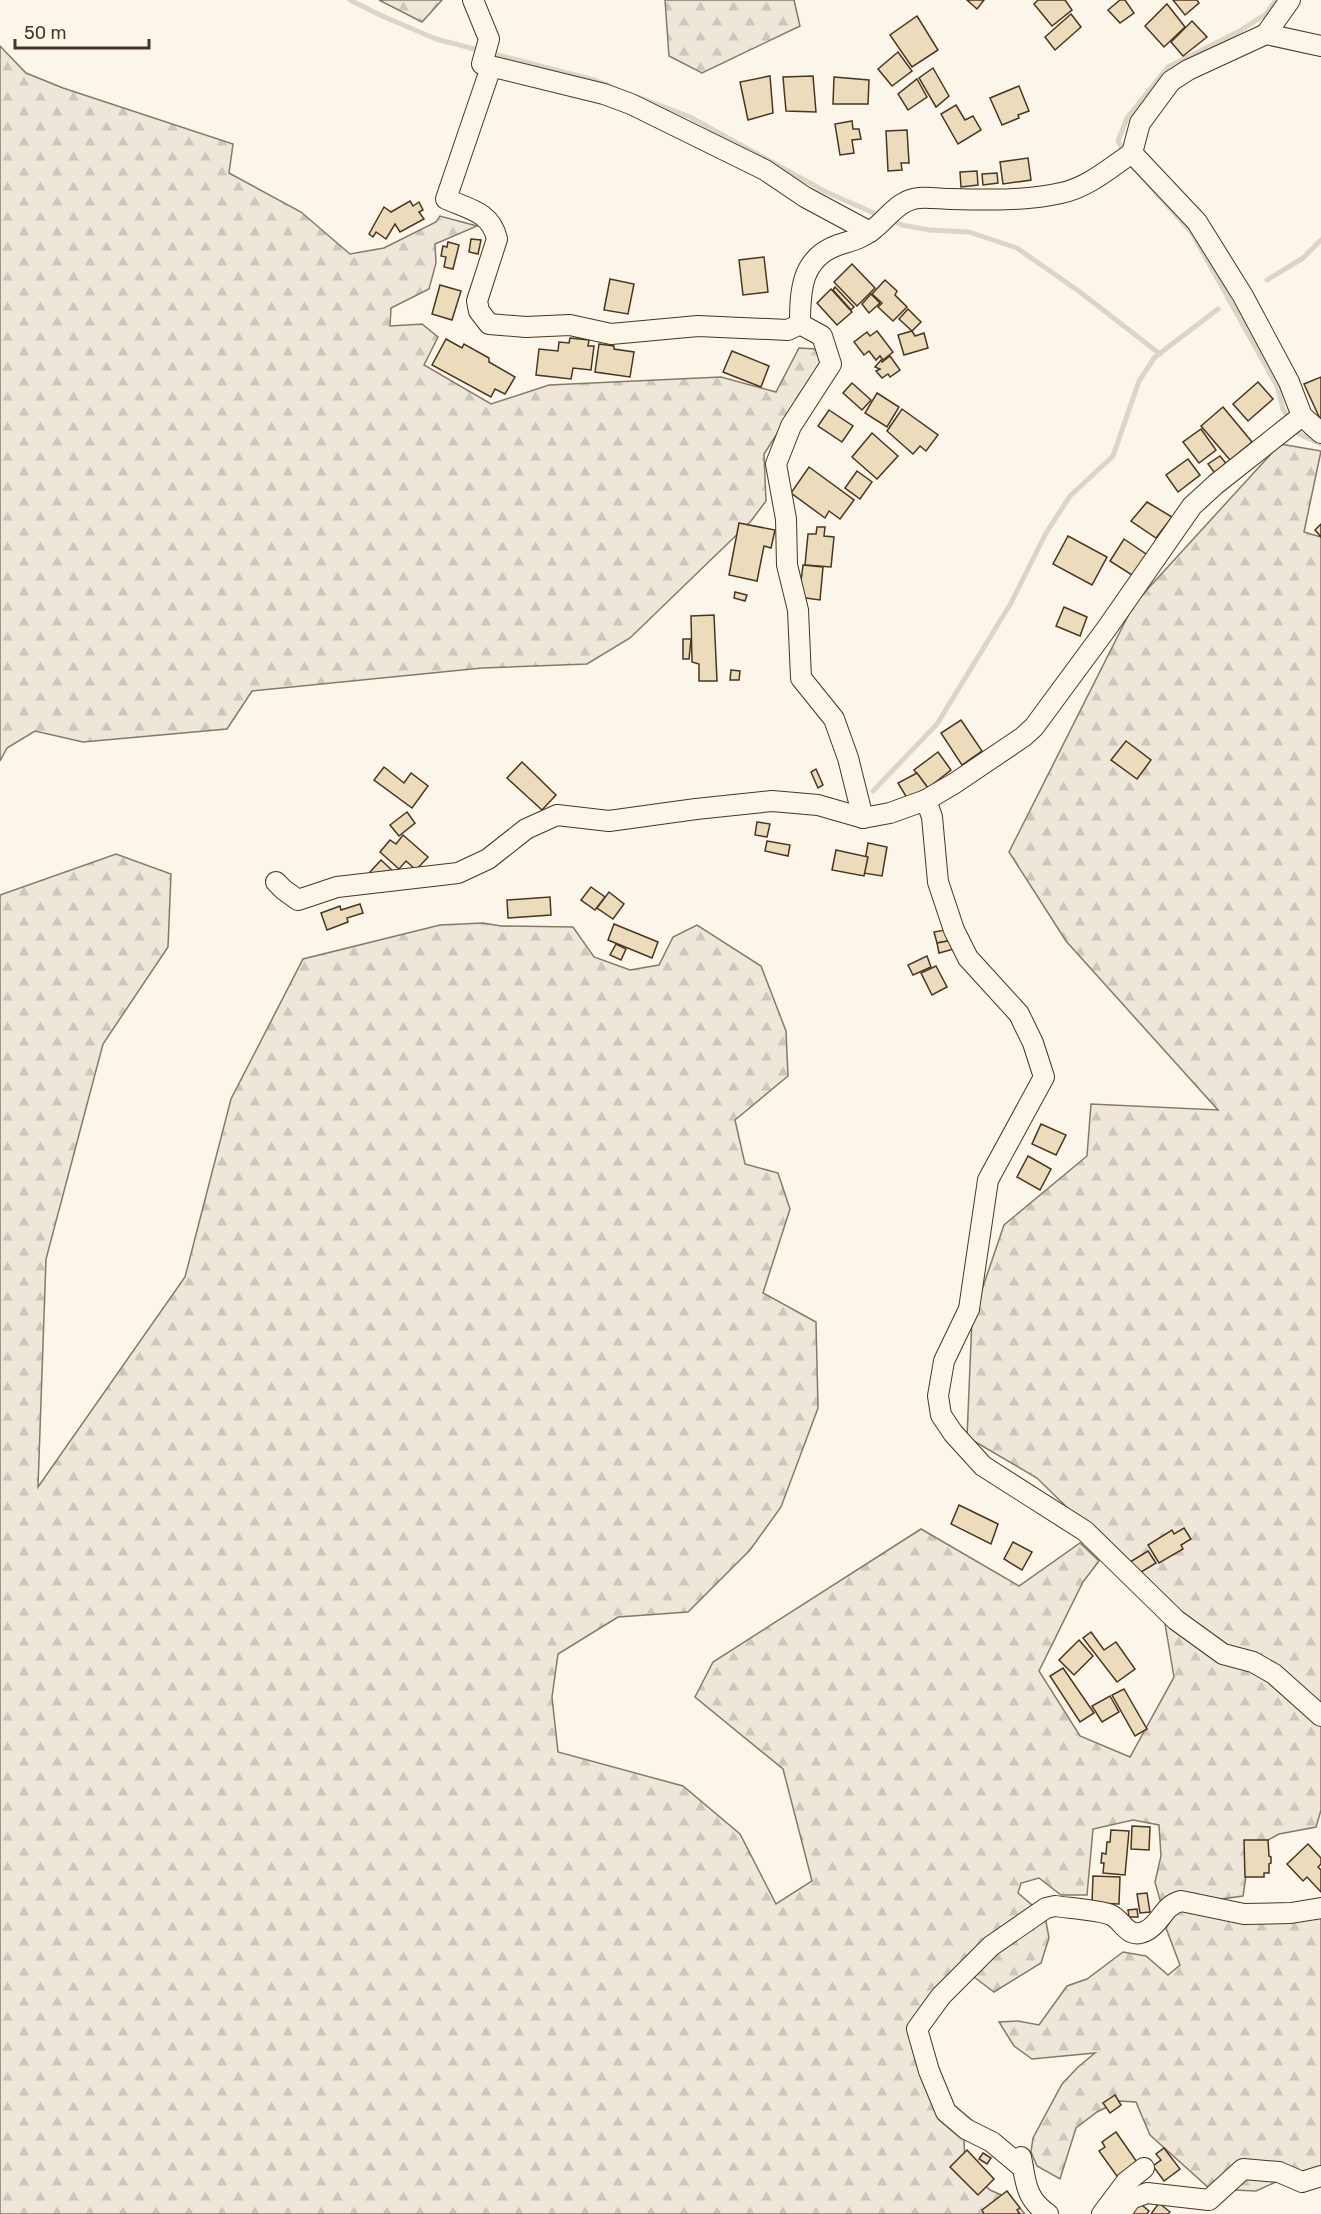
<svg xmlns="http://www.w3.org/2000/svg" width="1321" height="2214" viewBox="0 0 1321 2214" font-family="Rubik,sans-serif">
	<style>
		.forest { fill: url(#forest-firs); stroke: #887966; stroke-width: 1.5 }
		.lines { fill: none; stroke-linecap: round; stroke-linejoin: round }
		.stream { stroke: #dcd4c6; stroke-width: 5 }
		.building { fill: #ecdcbc; stroke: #4a3520; stroke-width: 1.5 }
		.minor-casing { stroke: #4a3520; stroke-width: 22 }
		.minor { stroke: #fbf6e9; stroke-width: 20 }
	</style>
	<defs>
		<pattern id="forest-firs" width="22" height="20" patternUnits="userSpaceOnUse" patternTransform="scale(1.5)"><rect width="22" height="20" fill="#ede6d9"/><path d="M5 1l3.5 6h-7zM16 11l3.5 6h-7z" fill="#cdc6ba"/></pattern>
	</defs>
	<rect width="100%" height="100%" fill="#fbf6e9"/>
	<g class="forest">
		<path d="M379 0H442L422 22Z"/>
		<path d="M665 0H794L800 26 702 73 669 56Z"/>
		<path d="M0 46 26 73 63 88 233 144 229 173 301 212 350 254 384 248 436 222 440 216 477 226 435 244 436 263 429 289 391 308 390 326 422 324 438 337 424 365 491 404 549 385 721 377 776 392 799 348 816 349 822 364 764 454 766 501 751 521 630 638 587 664 482 668 252 691 227 729 83 742 35 731 7 748 0 761Z"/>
		<path d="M1280 444 1321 451 1304 532 1321 537V1810L1316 1827 1279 1834 1250 1850 1243 1896 1162 1907 1155 1882 1161 1856 1159 1825 1133 1820 1093 1829 1087 1895H1061L1039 1878 1021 1883 1018 1893 1045 1916 1049 1938 1041 1963 994 1992 974 1977 948 1984 917 2019 949 2107 964 2139 965 2166 990 2190 1013 2200 1025 2214H0V895L116 854 171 874 168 947 103 1044 46 1259 38 1487 185 1277 231 1099 303 959 440 925 483 923 501 926 573 927 594 957 630 970 659 965 673 937 697 925 761 966 786 1031 788 1076 735 1120 745 1164 778 1173 790 1209 763 1293 816 1322 818 1408 781 1507 750 1550 688 1612 618 1617 558 1654 552 1697 558 1752 683 1786 740 1834 776 1904 812 1881 783 1769 695 1697 713 1662 921 1529 1019 1586 1080 1543 1099 1561 1083 1582 1039 1671 1080 1736 1130 1757 1174 1677 1161 1600 1037 1478 967 1437 972 1319 1004 1225 1087 1156 1091 1104 1218 1110 1066 941 1009 852 1134 604Z"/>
		<path d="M1224 1906 1321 1911V2175L1289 2176 1256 2191 1210 2189 1150 2135 1136 2102 1119 2101 1097 2112 1076 2128 1060 2179 1037 2166 1031 2152 1033 2138 1062 2084 1078 2067 1095 2053 1032 2059 1014 2046 999 2022 1018 2021 1039 2025 1067 1986 1087 1979 1123 1952 1146 1956 1168 1975 1180 1965 1166 1928 1176 1912Z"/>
	</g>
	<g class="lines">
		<g class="stream">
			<path d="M350 0 380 15 436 39 594 80 610 86"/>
			<path d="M638 97 690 117 826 192 883 217"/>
			<path d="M1124 152 1118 141 1127 118 1168 67 1238 32 1266 14 1276 0"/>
			<path d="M1130 163 1192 233 1277 386 1283 409 1290 420"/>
			<path d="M891 220 902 225 929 230 969 232 1017 248 1080 292 1160 354"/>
			<path d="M1267 280 1303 258 1321 240"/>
			<path d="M1295 428 1299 434 1321 444"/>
			<path d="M873 791 937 724 1011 603 1046 533 1070 496 1113 456 1139 381 1155 357 1218 309"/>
		</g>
	</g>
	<g class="building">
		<path d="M967 0H984L977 9Z"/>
		<path d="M1038 0H1065L1072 10 1052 26 1034 4Z"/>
		<path d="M1120 0H1125L1134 13 1120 23 1108 10Z"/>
		<path d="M1173 0H1197L1199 3 1185 15Z"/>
		<path d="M1167 4 1185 27 1164 47 1145 26Z"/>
		<path d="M1071 14 1081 27 1055 50 1045 37Z"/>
		<path d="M917 16 938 50 912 67 890 35Z"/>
		<path d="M1192 21 1207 37 1183 56 1171 42Z"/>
		<path d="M898 52 912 71 892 86 878 69Z"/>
		<path d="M933 68 949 96 936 107 919 78Z"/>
		<path d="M770 76 773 113 748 120 740 82Z"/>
		<path d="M813 76 816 112 786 111 783 77Z"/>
		<path d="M834 77 869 80 868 104H833Z"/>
		<path d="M917 79 927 97 908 110 898 94Z"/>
		<path d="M1019 86 1029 111 1018 115 1019 118 1002 125 990 98Z"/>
		<path d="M956 105 965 120 973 116 981 130 958 144 941 114Z"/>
		<path d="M852 121 853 129H859L861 139 852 140 854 153 840 155 835 124Z"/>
		<path d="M907 130 909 163H901L902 170 888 171 886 131Z"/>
		<path d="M1028 158 1031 180 1003 184 1000 162Z"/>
		<path d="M977 171 978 185 961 187 960 172Z"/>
		<path d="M997 173 998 183 983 185 982 174Z"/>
		<path d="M410 201 413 206 419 202 423 210 419 212 424 219 400 232 395 224 386 239 376 232 373 237 369 234 384 207 391 212Z"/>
		<path d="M471 239 481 240 478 254 469 252Z"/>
		<path d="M448 242 459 245 453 269 444 267 446 257 441 256 443 246 447 247Z"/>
		<path d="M764 257 768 292 743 295 739 260Z"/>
		<path d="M852 264 875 288 857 306 834 282Z"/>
		<path d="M610 279 634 284 628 314 604 310Z"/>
		<path d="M885 280 897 291 895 295 907 307 893 321 878 307 882 303 872 294Z"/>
		<path d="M440 285 461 291 452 320 432 314Z"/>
		<path d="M835 287 854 307 851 310 833 290Z"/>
		<path d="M831 289 852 312 837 325 817 303Z"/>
		<path d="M871 294 880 303 869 313 862 304Z"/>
		<path d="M908 309 921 322 912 331 899 319Z"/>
		<path d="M877 331 893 352 883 360 880 356 876 360 869 351 864 355 854 342 867 332 870 336Z"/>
		<path d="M912 331 915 336 924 333 928 348 904 355 898 335Z"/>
		<path d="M570 338 589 340 588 346H594L591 370 573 368 571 379 536 375 539 349 558 351 559 342 569 343Z"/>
		<path d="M446 339 462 348 464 344 489 358V362L515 377 505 394 495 389 491 397 432 365Z"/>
		<path d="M599 344 614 346V349L634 352 630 377 595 372Z"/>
		<path d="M732 351 769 366 761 387 723 372Z"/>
		<path d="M890 356 900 370 890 377 888 374 882 378 876 371 880 369 875 367 881 360 882 362Z"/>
		<path d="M1321 377V421L1304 384Z"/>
		<path d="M1258 382 1273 399 1248 421 1233 404Z"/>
		<path d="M852 383 871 400 862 410 843 393Z"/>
		<path d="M877 393 899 407 887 427 865 413Z"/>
		<path d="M1223 407 1252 442 1230 460 1201 426Z"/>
		<path d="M902 409 938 435 926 451 920 446 913 454 887 431Z"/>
		<path d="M829 410 853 426 842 442 818 426Z"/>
		<path d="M1201 429 1216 450 1199 463 1183 442Z"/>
		<path d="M872 433 898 456 877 479 852 457Z"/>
		<path d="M1220 456 1229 467 1217 476 1208 464Z"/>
		<path d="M1188 459 1200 475 1178 492 1166 475Z"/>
		<path d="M809 467 854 500 840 519 829 511 825 518 791 493Z"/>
		<path d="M857 471 872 482 860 499 845 488Z"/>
		<path d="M1147 502 1172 517 1156 538 1131 521Z"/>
		<path d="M739 523 775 530 771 548 764 546 757 581 729 575Z"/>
		<path d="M1321 524V537L1315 530Z"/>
		<path d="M817 527H825L824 536 834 537 831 567 805 565 808 534H816Z"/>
		<path d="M1068 536 1107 557 1092 585 1053 564Z"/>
		<path d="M1124 539 1149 556 1135 577 1110 561Z"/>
		<path d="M803 565 823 567 820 600 799 597Z"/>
		<path d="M735 592 747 595 745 601 734 598Z"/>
		<path d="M1064 607 1087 617 1080 636 1056 626Z"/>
		<path d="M714 615 717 681H699V664L692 662 691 616Z"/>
		<path d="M683 639H691L689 659H683Z"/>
		<path d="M731 670 740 671 739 680H730Z"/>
		<path d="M961 720 982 751 962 765 941 733Z"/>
		<path d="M1126 741 1151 760 1137 779 1111 760Z"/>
		<path d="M938 752 951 770 928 788 914 770Z"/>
		<path d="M522 762 556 795 542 810 507 778Z"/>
		<path d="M384 767 404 783 411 773 428 786 412 808 374 780Z"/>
		<path d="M816 769 823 785 818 788 811 772Z"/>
		<path d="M917 773 928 788 907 798 898 783Z"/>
		<path d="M407 812 415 823 399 836 390 825Z"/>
		<path d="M757 822 770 824 767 837 755 835Z"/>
		<path d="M403 835 428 857 416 870 406 861 399 869 380 852 390 840 396 844Z"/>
		<path d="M767 841 790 845 788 856 765 851Z"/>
		<path d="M868 843 887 847 882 876 863 873Z"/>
		<path d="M836 850 868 857 864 876 832 870Z"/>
		<path d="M381 860 396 874 385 886 370 872Z"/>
		<path d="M591 887 605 897 595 910 581 900Z"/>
		<path d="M609 892 624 904 613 919 597 908Z"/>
		<path d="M550 897 551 915 508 918 507 900Z"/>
		<path d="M360 904 363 913 347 918 348 922 327 930 321 913 340 906 341 910Z"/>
		<path d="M614 924 658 942 652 958 608 940Z"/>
		<path d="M950 929 953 940 937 943 934 932Z"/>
		<path d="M953 940 954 949 939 953 937 943Z"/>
		<path d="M616 944 626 949 621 960 610 955Z"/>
		<path d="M927 956 931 967 913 975 908 965Z"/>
		<path d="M936 966 947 987 932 995 921 973Z"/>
		<path d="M1041 1124 1066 1135 1056 1155 1032 1144Z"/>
		<path d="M1028 1156 1051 1169 1040 1190 1017 1177Z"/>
		<path d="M959 1505 998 1524 991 1544 951 1524Z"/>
		<path d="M1184 1528 1191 1539 1181 1545 1183 1549 1159 1563 1148 1545 1172 1530 1174 1534Z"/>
		<path d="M1013 1542 1032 1552 1022 1570 1004 1559Z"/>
		<path d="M1148 1551 1156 1563 1138 1574 1130 1562Z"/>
		<path d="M1091 1632 1104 1650 1116 1642 1135 1669 1117 1682 1083 1638Z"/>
		<path d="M1079 1640 1093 1656 1074 1675 1059 1660Z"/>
		<path d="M1063 1668 1094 1713 1080 1722 1050 1676Z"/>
		<path d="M1124 1689 1147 1729 1135 1736 1112 1695Z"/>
		<path d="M1110 1696 1119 1712 1102 1722 1092 1706Z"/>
		<path d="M1132 1826 1150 1827 1149 1850 1131 1849Z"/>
		<path d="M1111 1830 1129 1831 1125 1875 1103 1873 1104 1863H1101L1102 1853 1106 1854 1107 1842H1110Z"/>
		<path d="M1244 1840H1268L1269 1856 1271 1857V1863L1269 1864V1873H1264V1877H1245Z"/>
		<path d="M1308 1844 1321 1858V1864L1318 1867 1321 1870V1892L1307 1877 1303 1881 1287 1864Z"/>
		<path d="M1093 1876 1120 1877 1119 1904 1092 1903Z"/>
		<path d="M1147 1893 1150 1912 1140 1913 1137 1894Z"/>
		<path d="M1137 1909 1138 1917H1129L1128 1910Z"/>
		<path d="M1115 2095 1121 2105 1110 2113 1103 2103Z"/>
		<path d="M1116 2132 1139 2165 1119 2179 1099 2151 1105 2147 1102 2142Z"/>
		<path d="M1164 2148 1180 2169 1164 2181 1153 2166 1161 2160 1156 2154Z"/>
		<path d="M967 2150 994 2179 978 2195 950 2167Z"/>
		<path d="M983 2153 991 2158 987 2164 979 2159Z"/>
		<path d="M1007 2191 1020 2208 1017 2210 1020 2214H984L982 2210Z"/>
		<path d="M1138 2202 1149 2211 1147 2214H1128Z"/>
		<path d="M1159 2203 1170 2212 1168 2214H1151Z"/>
	</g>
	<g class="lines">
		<g class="minor-casing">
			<g id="minor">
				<path d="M473 0 489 39 482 64 604 94 631 104 765 170 805 197 870 232"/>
				<path d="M1266 34 1290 0"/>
				<path d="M491 67 446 199C469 209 491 212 497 239L477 301 479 311 489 324 526 327 570 325 611 334 698 326 788 330 800 324"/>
				<path d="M1132 153 1197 222 1243 296 1289 382 1302 416 1321 433"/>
				<path d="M800 324C800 291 801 258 838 245 850 241 861 239 871 231 887 220 897 200 919 198 930 197 941 199 951 199 987 200 1026 201 1061 193 1087 188 1110 168 1132 153L1140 123 1171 81 1188 70 1266 34 1321 46"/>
				<path d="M800 324 822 336 831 364 791 426 776 464 786 519 787 565 798 610 801 678 834 719 848 758 863 818"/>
				<path d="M926 800 932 817 938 882 954 930 968 958 1019 1014 1033 1043 1044 1077 988 1180 969 1309 944 1361 938 1396 941 1415 953 1433 983 1466 1085 1531 1176 1620 1223 1654 1253 1662 1274 1674 1321 1716"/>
				<path d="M276 882 284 890 298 900 337 887 458 873 488 859 526 829 557 815 609 821 696 809 772 801 818 805 863 818 890 813 926 800 955 783 1023 737 1034 727 1107 628 1192 506 1216 484 1302 416"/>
				<path d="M1021 2157C1026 2182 1025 2198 1048 2214"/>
				<path d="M1023 2168 992 2142 966 2129 946 2112 929 2071 917 2029 941 1996 991 1946 1046 1908 1055 1906C1068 1908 1100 1910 1111 1915 1124 1921 1127 1940 1146 1931 1162 1923 1162 1906 1181 1901L1244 1914 1291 1913 1321 1908"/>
				<path d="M1102 2214 1126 2182 1144 2168"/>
				<path d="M1120 2214 1131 2199 1147 2193 1209 2200 1243 2169 1279 2172 1302 2182 1321 2176"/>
			</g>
		</g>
		<use href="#minor" class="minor"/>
	</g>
	<path d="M15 39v9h134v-9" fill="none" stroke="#4a3520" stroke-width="3"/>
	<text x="24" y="39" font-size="18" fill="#4a3520" stroke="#fbf6e9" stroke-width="4.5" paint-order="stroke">50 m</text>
</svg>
